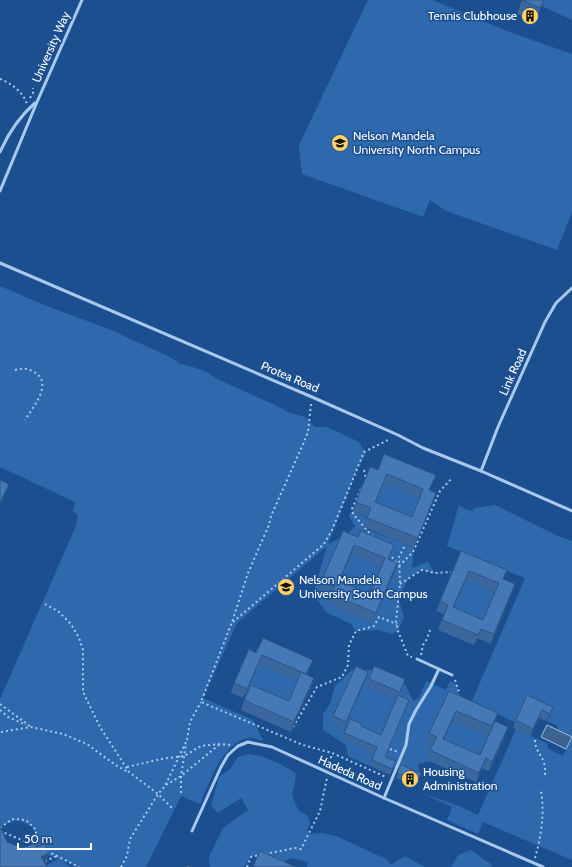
<svg xmlns="http://www.w3.org/2000/svg" width="572" height="867" viewBox="0 0 572 867" font-family="Cabin,sans-serif">
	<style>
		.green { fill: #2e69ad; fill-rule: evenodd }
		.water { fill: #3c6290; stroke: #9cc4f0 }
		.lines { fill: none; stroke-linecap: round; stroke-linejoin: round }
		.path { stroke: #a9c9ee; stroke-width: 2; stroke-dasharray: 2 3; stroke-linecap: butt }
		.service { stroke: #a9c9ee; stroke-width: 3 }
		.wall { fill: #3a679d; fill-rule: evenodd }
		.shaded-wall { fill: #305480 }
		.building { fill: #4478b7; stroke: #305480; fill-rule: evenodd }
		.labels { text-anchor: middle; stroke-width: 3; stroke-linejoin: round; paint-order: stroke }
		.poi-label { font-size: 12px; fill: #fff; stroke: #1b4f8f; text-anchor: start }
		.street-label { font-size: 12px; fill: #fff; stroke: #1b4f8f }
	</style>
	<rect width="100%" height="100%" fill="#1b4f8f"/>
	<g class="green">
		<path d="M368 0H433L504 30 572 54V212L557 250 446 211 430 200 423 217 302 174 299 145Z"/>
		<path d="M529 0H572V20Z"/>
		<path d="M0 286 42 304 111 330 170 357 180 364 190 366 207 372 217 379 275 405 288 412 305 417 315 427H327L359 442 366 454 358 467 328 544 348 534 355 526 349 516 352 511 368 518 364 528 414 548 412 568 428 562 435 573 422 570 409 578 398 598 404 617 398 631 392 634 378 630 356 631 351 624 326 612 313 594 327 546 237 623 203 698 253 720 263 741C259 740 252 737 248 738 222 743 209 783 200 804L181 796 146 867H77L62 860 71 867H44L58 859 34 849 37 841 33 827 18 820 3 825 0 830V699L76 526 78 515 73 511 75 502 0 467ZM358 540 394 573 372 622 332 596 318 590Z"/>
		<path d="M383 484 420 498 408 526 372 511Z"/>
		<path d="M459 505 467 510 473 511 474 508 495 505 556 535 572 541V860L483 822 478 834 447 820 452 807 422 793 459 806 478 815 516 729 548 744 547 748 563 756 572 737 557 730 558 726 547 721 551 714 516 722 510 720 472 701 525 578 447 546Z"/>
		<path d="M351 554 381 567 366 604 335 591Z"/>
		<path d="M465 580 495 593 480 629 450 617Z"/>
		<path d="M258 664 298 681 285 711 245 694Z"/>
		<path d="M353 669 370 670 402 678 413 701 419 698 426 681 446 690 450 681 456 684 458 692 433 746 431 761 418 764 420 778 373 759 370 766 348 756 346 745 323 730V714L330 704 335 686Z"/>
		<path d="M452 720 489 736 477 765 440 749Z"/>
		<path d="M248 754C267 756 280 764 296 773L295 783 292 795 298 810 308 816 310 824 307 829 309 834 323 833 336 836 388 860 390 865 405 856 425 867H307L308 862 291 858 280 863 262 855 251 857 244 867H210L209 857 223 828 248 810 241 798 218 813 211 806 219 777 230 769 238 757Z"/>
		<path d="M470 850C478 853 481 859 490 863L492 867H451L458 855Z"/>
	</g>
	<path class="water" d="M547 725 572 737 566 749 541 737Z"/>
	<g class="lines">
		<g class="path">
			<path d="M0 79C11 83 23 92 27 104"/>
			<path d="M30 98 33 93V88"/>
			<path d="M15 370C22 368 27 368 34 372 54 383 33 407 25 420"/>
			<path d="M311 404 308 432 304 442 271 516 269 525 248 573 232 622 201 702 303 745 332 753 386 777"/>
			<path d="M364 470 366 478"/>
			<path d="M361 489 352 509 353 514 373 537"/>
			<path d="M404 547 399 557 400 584 396 621 398 631 408 656 412 657"/>
			<path d="M389 553 397 564"/>
			<path d="M399 566 413 552 440 491 452 478"/>
			<path d="M400 584 422 570 435 573 451 572"/>
			<path d="M45 604 59 612 71 624 79 638 83 650V692L100 727 129 772 158 794 172 808"/>
			<path d="M233 622 324 544 332 530 364 452 390 439"/>
			<path d="M421 655 423 645 427 639 430 630"/>
			<path d="M455 680 459 692 457 696"/>
			<path d="M0 704 31 727"/>
			<path d="M0 710 8 717 26 725"/>
			<path d="M293 727 317 687 342 677 348 665 349 645 356 631 374 626 379 617 397 624"/>
			<path d="M1 732 31 727 63 734 87 744 114 764 128 772"/>
			<path d="M187 740 190 722 201 702"/>
			<path d="M535 740C535 754 547 757 545 775"/>
			<path d="M390 749 398 752"/>
			<path d="M127 767 161 759 184 756 201 746 221 744 230 745"/>
			<path d="M329 768 332 753"/>
			<path d="M166 785 181 776 220 744"/>
			<path d="M181 793V776L186 744"/>
			<path d="M0 828 12 819 26 820 36 830V846L35 847"/>
			<path d="M0 831 34 845"/>
			<path d="M47 851 79 867"/>
			<path d="M265 854 295 848 301 849 320 811 327 778"/>
			<path d="M535 858C541 837 545 813 541 791"/>
			<path d="M45 861 57 856"/>
			<path d="M121 867 127 856 130 839 158 794 165 786 187 740"/>
			<path d="M247 867 251 857 259 855"/>
		</g>
		<g class="service">
			<path d="M0 152C8 134 20 116 35 103"/>
			<path d="M0 191 37 102 82 0"/>
			<path d="M0 263 312 397 398 435 423 448 481 471 572 511"/>
			<path d="M481 471 498 427 545 322 556 303 572 288"/>
			<path d="M417 659 452 675"/>
			<path d="M384 798 406 745 409 724 416 710 431 686 439 669"/>
			<path d="M192 831 221 767 228 755 238 746 248 742 272 747 384 798 543 867"/>
		</g>
	</g>
	<g class="wall">
		<path d="M522 0H544L535 22 517 14Z"/>
		<path d="M370 467 436 493 414 548 364 527 367 517 352 511ZM383 484 419 498 412 517 376 502Z"/>
		<path d="M343 531 389 559 397 563 394 573 372 623 328 603 331 596 318 590 322 580ZM351 554 381 567 370 594 339 582Z"/>
		<path d="M461 551 507 570 503 579 515 584 491 644 477 638 474 645 438 630 444 614 436 611ZM465 580 495 593 483 620 454 607Z"/>
		<path d="M256 653 309 670 307 675 311 688 291 732 241 710 244 700 289 701 297 681 258 664 243 698 231 693 234 683Z"/>
		<path d="M368 672 366 679 343 729 331 723 333 716Z"/>
		<path d="M369 679H405L399 696 386 757 396 761 390 775 370 766 375 753 342 739 344 733 361 726 381 735 397 699 366 686Z"/>
		<path d="M449 691 495 721 508 727 505 737 489 771 482 768 476 782 427 760 432 746 426 743 429 733ZM452 720 488 736 480 755 444 740Z"/>
		<path d="M527 695 553 707 547 721 539 718 531 736 513 728 516 720Z"/>
		<path d="M401 765 421 773 416 786 396 778Z"/>
	</g>
	<g class="shaded-wall">
		<path d="M544 0 539 12 535 22 540 8Z"/>
		<path d="M9 484 5 493 0 505V503Z"/>
		<path d="M354 545 351 554 335 591 339 581Z"/>
		<path d="M397 563 394 573 372 623 376 613Z"/>
		<path d="M469 571 465 580 450 617 453 607Z"/>
		<path d="M515 584 512 594 491 644 494 634Z"/>
		<path d="M368 672 366 679 343 729 346 722Z"/>
		<path d="M314 678 311 688 291 732 294 722Z"/>
		<path d="M542 710 539 718 531 736 533 729Z"/>
		<path d="M456 711 452 720 440 749 443 739Z"/>
		<path d="M508 727 505 737 489 771 492 762Z"/>
		<path d="M486 758 482 768 476 782 479 773Z"/>
		<path d="M49 853 44 867 41 857Z"/>
	</g>
	<g class="building">
		<path d="M522 0H544L540 8Z"/>
		<path d="M384 454 436 475 429 490 436 493 418 538 367 518 371 508 356 502 370 467 378 470ZM387 474 423 489 412 517 375 502Z"/>
		<path d="M0 480 9 484 0 503Z"/>
		<path d="M343 531 358 537 361 531 394 545 388 559 397 563 376 613 332 594 335 586 322 580ZM354 545 385 558 370 594 339 581Z"/>
		<path d="M461 551 507 570 503 579 515 584 494 634 481 629 478 635 442 620 448 605 440 601ZM469 571 499 583 483 620 453 607Z"/>
		<path d="M263 638 313 660 306 674 262 655 247 689 234 683 249 649 256 653Z"/>
		<path d="M356 666 368 672 346 722 333 716Z"/>
		<path d="M374 666 405 679 400 692 369 679Z"/>
		<path d="M301 672 314 678 294 722 244 700 251 685 289 701Z"/>
		<path d="M449 691 498 713 492 726 456 711 443 739 480 755 495 721 508 727 492 762 486 758 479 773 430 750 437 737 429 733Z"/>
		<path d="M398 695 409 700 385 757 396 761 392 769 372 760 377 747 344 733 350 719 362 724 361 726 381 735Z"/>
		<path d="M527 695 553 707 550 714 542 710 533 729 516 720Z"/>
		<path d="M401 765 421 773 418 781 397 773Z"/>
		<path d="M0 826 7 842 22 848 36 843V847L45 844 49 853 41 857 47 867H0Z"/>
		<path d="M260 851 296 867H255L253 866Z"/>
		<path d="M187 865 192 867H186Z"/>
	</g>
	<defs>
		<g id="building-disc" transform="scale(0.9)"><circle r="9.5" fill="#ffd166" stroke="#1b4f8f"/><path d="M-4-6H4V6H1V3H-1V6H-4ZM-2.5-4.3h1.7v1.8h-1.7ZM.8-4.3h1.7v1.8H.8ZM-2.5-1h1.7V.8h-1.7ZM.8-1h1.7V.8H.8Z" fill="#111"/></g>
		<g id="university-disc" transform="scale(0.9)"><circle r="9.5" fill="#ffd166" stroke="#1b4f8f"/><path d="M0-5L7-2L0 1L-7-2ZM-4 1L0 2.5L4 1V4Q0 6-4 4Z" fill="#111"/></g>
	</defs>
	<g fill-rule="evenodd">
		<use href="#building-disc" x="530" y="16"/>
		<use href="#university-disc" x="340" y="143"/>
		<use href="#university-disc" x="286" y="587"/>
		<use href="#building-disc" x="410" y="779"/>
	</g>
	<g class="labels">
		<g class="poi-label">
			<text x="517" y="20" text-anchor="end">Tennis Clubhouse</text>
			<text x="353" y="140">Nelson Mandela<tspan x="353" dy="14">University North Campus</tspan></text>
			<text x="299" y="584">Nelson Mandela<tspan x="299" dy="14">University South Campus</tspan></text>
			<text x="423" y="776">Housing<tspan x="423" dy="14">Administration</tspan></text>
		</g>
		<g class="street-label">
			<text transform="translate(51 47) rotate(-66)" y="4">University Way</text>
			<text transform="translate(513 372) rotate(-66)" y="4">Link Road</text>
			<text transform="translate(290 377) rotate(23)" y="4">Protea Road</text>
			<text transform="translate(350 773) rotate(24)" y="4">Hadeda Road</text>
		</g>
	</g>
	<path d="M18 843v6h73v-6" fill="none" stroke="#ffffff" stroke-width="2"/>
	<text x="24" y="843" font-size="12" fill="#ffffff" stroke="#1b4f8f" stroke-width="3" paint-order="stroke">50 m</text>
</svg>
